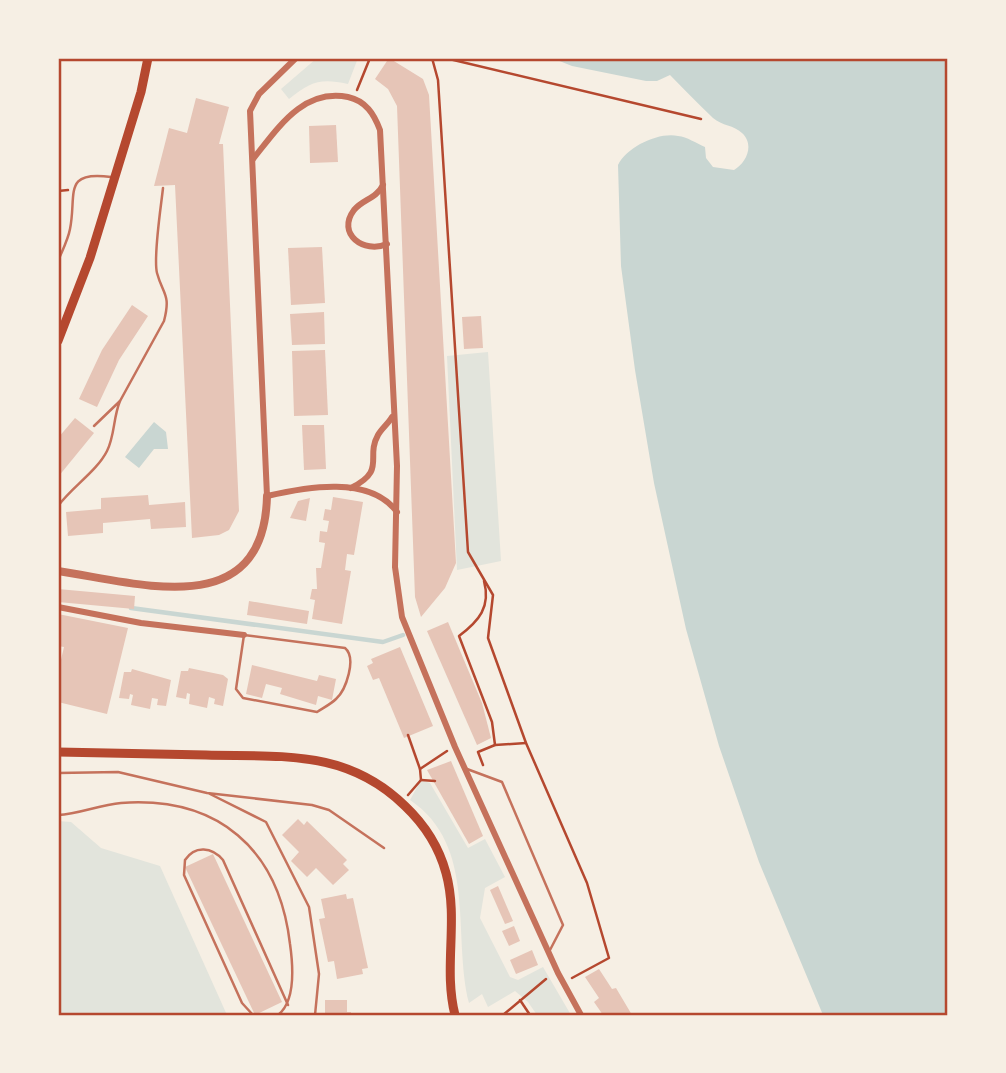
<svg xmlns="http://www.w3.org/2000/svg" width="1006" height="1073" viewBox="0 0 1006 1073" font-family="'Varela Round',sans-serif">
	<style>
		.green { fill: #e2e4dc }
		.water { fill: #c9d6d2 }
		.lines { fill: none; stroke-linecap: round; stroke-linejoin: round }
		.stream { stroke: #c9d6d2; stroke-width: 4.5 }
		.building { fill: #e6c5b7 }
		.path { stroke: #b5482f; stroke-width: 2.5 }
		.service { stroke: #c5725c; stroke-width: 2.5 }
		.minor { stroke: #c5725c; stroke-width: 6 }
		.tertiary { stroke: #c5725c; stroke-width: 8 }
		.secondary { stroke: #b5482f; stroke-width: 9 }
		.neatline { fill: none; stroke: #b5482f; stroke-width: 2.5 }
	</style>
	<rect width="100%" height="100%" fill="#f6efe4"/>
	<g class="green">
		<path d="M317 58H358L348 84C321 78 311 81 289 99L281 89Z"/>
		<path d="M488 352 501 561 457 570 447 356Z"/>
		<path d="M421 780 430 783 468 848 485 839 505 877 485 888 480 918 510 977 518 980 543 967 571 1015H537L528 1002 515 991 488 1007 482 994 469 1003C452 934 478 846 410 800Z"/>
		<path d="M58 821 71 822 101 848 160 866 227 1015H58Z"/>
	</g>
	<g class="water">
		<path d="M552 58H948V1015H823L759 862 719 746 686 629 654 483 635 370 621 266 618 165C627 147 658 132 678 136 687 137 696 143 705 147L706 158 713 167 734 170C746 163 755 145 742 133 734 125 722 126 713 118 698 104 684 89 670 75L657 81H646L572 66Z"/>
		<path d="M154 422 166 432 168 449H154L139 468 125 457Z"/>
	</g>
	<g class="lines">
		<path class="stream" d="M131 608 383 642 403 635"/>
	</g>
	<g class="building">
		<path d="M389 58 423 79 429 95 456 563 445 588 421 617 415 597 397 106 388 89 375 79Z"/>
		<path d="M196 98 229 107 219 144H223L239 511 229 530 219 535 192 538 175 185 154 186 169 128 187 133Z"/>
		<path d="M336 125 338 162 310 163 309 126Z"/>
		<path d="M322 247 325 303 291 305 288 248Z"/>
		<path d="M132 305 148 316 119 360 97 407 79 399 102 350Z"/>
		<path d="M324 312 325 344 292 345 290 314Z"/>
		<path d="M481 316 483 348 464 349 462 317Z"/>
		<path d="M325 350 328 415 294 416 292 351Z"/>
		<path d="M75 418 94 433 58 477V438Z"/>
		<path d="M302 425H324L326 469 304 470Z"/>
		<path d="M148 495 149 505 185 502 186 527 151 529 150 519 103 523V533L68 536 66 512 101 509V498Z"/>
		<path d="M333 497 363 502 354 555 347 554 345 570 351 571 342 624 312 619 315 600 310 599 312 589H317L316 568H321L325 543 319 542 320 531 327 532 329 521 323 520 325 509 331 510Z"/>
		<path d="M310 498 306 521 290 518 298 501Z"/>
		<path d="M58 589 135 596 134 609 58 602Z"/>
		<path d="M249 601 309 611 307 624 247 615Z"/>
		<path d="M58 614 128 628 107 714 58 702V672L64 647 58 646Z"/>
		<path d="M448 622 482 703 491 738 477 745 427 631Z"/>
		<path d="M400 647 433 726 404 738 379 678 373 680 367 666 373 663 371 659Z"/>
		<path d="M252 665 317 681 319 675 336 679 332 700 318 696 316 705 280 694 282 688 266 684 262 698 246 694Z"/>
		<path d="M189 668 223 675 228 679 223 706 214 704 215 699 209 697 207 708 189 704 190 694 187 693 186 699 176 697 181 671H188Z"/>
		<path d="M132 669 171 680 166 706 157 705 158 699 152 698 150 709 131 705 133 695 130 694 129 699 119 698 124 672H131Z"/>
		<path d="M451 761 483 836 469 844 427 770Z"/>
		<path d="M298 819 304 825 307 821 347 860 343 864 349 870 333 885 316 868 307 877 291 861 299 852 282 835Z"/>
		<path d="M213 854 282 1002 255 1015 185 867Z"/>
		<path d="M498 886 513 921 505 924 490 890Z"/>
		<path d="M346 894 347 899 353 898 368 968 362 969 363 974 337 979 334 961 328 962 319 919 325 918 321 899Z"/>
		<path d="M514 926 520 941 509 946 502 931Z"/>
		<path d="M532 950 538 965 516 974 510 960Z"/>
		<path d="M599 969 612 989 616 988 632 1015H603L594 1002 599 998 585 977Z"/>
		<path d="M325 1000H347V1012H351V1015H325Z"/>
	</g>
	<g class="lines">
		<g class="path">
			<path d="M432 58 438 80 468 552 493 595 488 638 526 743 587 883 609 958 572 978"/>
			<path d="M445 58 701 119"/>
			<path d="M357 90 370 58"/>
			<path d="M58 191 68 190"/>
			<path d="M484 581C491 607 479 621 459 636L492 722 495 745"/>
			<path d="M408 735 420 769"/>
			<path d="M483 765 478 752 495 745 526 743"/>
			<path d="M421 780 435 781"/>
			<path d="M408 795 421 780 420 769 447 751"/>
			<path d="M520 1000 530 1015"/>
			<path d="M503 1015 546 979"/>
		</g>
		<g class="service">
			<path d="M58 261C62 251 68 240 70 229 77 195 62 170 111 177"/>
			<path d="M120 401 164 321C171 294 163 295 157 273 153 257 161 207 163 188"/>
			<path d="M58 506C72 487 97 471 107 451 115 435 113 418 120 401L94 426"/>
			<path d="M244 635 345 648C357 658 346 690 336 699 331 704 323 708 317 712L243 698 236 689Z"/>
			<path d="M467 769 502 782 563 925 550 950"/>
			<path d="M58 773 118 772 207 793 312 805 329 810 384 848"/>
			<path d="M210 794 266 822 309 907 319 974 315 1015"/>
			<path d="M58 815C79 814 99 805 121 803 218 796 279 849 290 944 293 965 296 1001 278 1015"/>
			<path d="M253 1015 242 1003 184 875 185 860C195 845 212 847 223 860L288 1005"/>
		</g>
		<g class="minor">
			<path d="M296 58 259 94 250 111 267 496C306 487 370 475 397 512"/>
			<path d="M253 159C278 128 303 88 348 97 366 101 374 114 380 130L397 466 395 567 402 617 455 747 558 973 581 1015"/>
			<path d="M383 185C376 199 363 199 354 210 336 234 364 254 387 244"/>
			<path d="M351 488C387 470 365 458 378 435 382 428 388 424 392 417"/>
			<path d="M58 607 141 623 244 635"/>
		</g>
		<path class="tertiary" d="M58 571C140 583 264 624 267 496"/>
		<g class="secondary">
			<path d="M58 341 90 258 141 92 148 58"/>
			<path d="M58 752C107 753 157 754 206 755 282 757 347 749 405 806 425 825 439 847 446 873 459 920 443 968 455 1015"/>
		</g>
	</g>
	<rect width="1006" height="1073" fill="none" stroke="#f6efe4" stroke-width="119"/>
	<rect x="60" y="60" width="886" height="954" class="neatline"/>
</svg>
